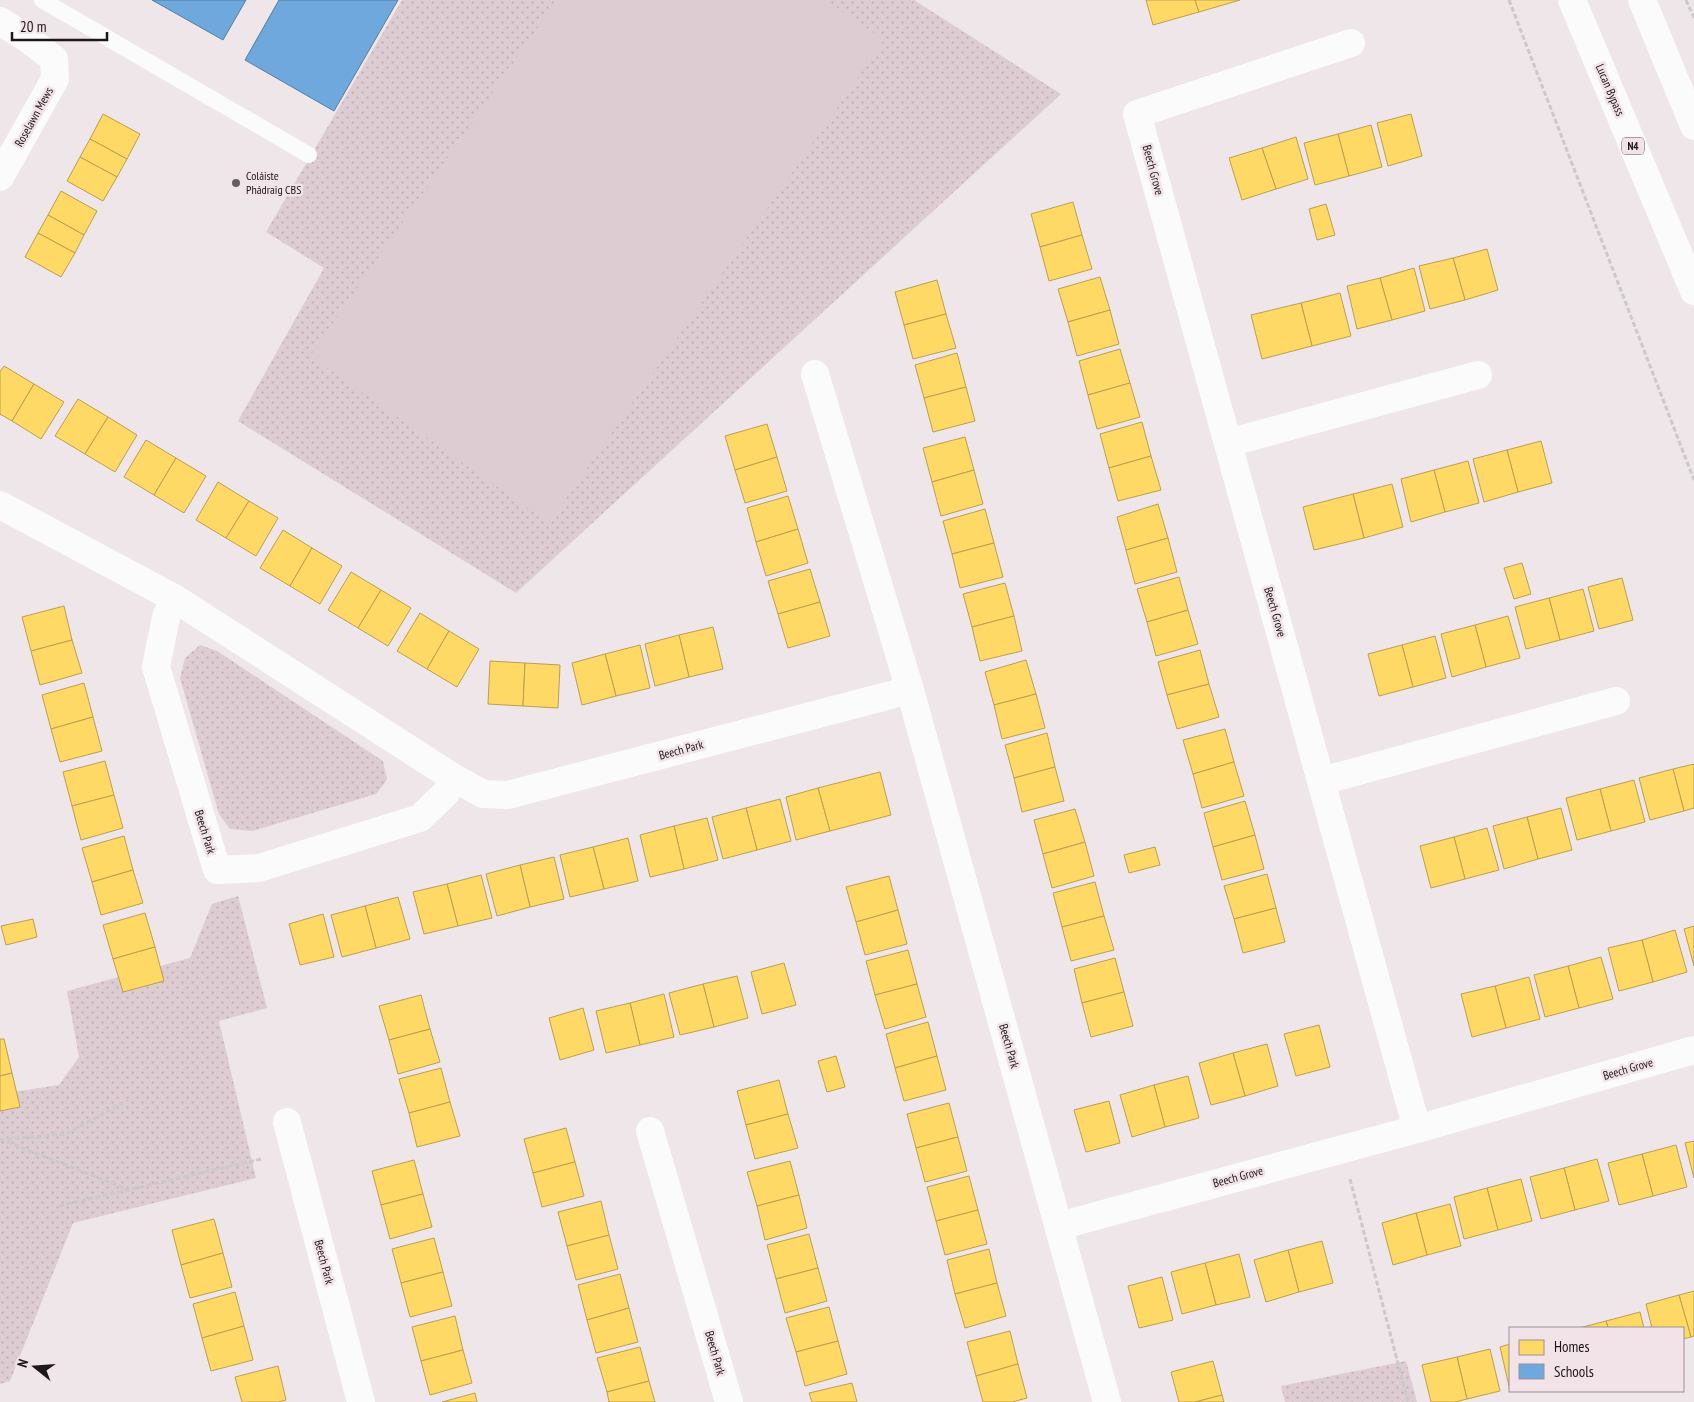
<svg xmlns="http://www.w3.org/2000/svg" width="1694" height="1402" viewBox="0 0 1694 1402" font-family="'PT Sans Narrow',sans-serif">
	<style>
		.green { fill: url(#green-dots) }
		.pitch { fill: #deccd3 }
		.homes { fill: #ffd966; stroke: #bb9f4f }
		.schools { fill: #6fa8dc; stroke: #567ca1 }
		.lines { fill: none; stroke-linecap: round; stroke-linejoin: round }
		.path { stroke: #cbc9c9; stroke-width: 3; stroke-dasharray: 5 2.5; stroke-linecap: butt }
		.lane { stroke: #fcfbfc; stroke-width: 16 }
		.street { stroke: #fcfbfc; stroke-width: 28 }
		.highway { stroke: #fcfbfc; stroke-width: 28 }
		.poi-dot { fill: #665f61; stroke: #f1e3e8; stroke-width: 2 }
		.labels { text-anchor: middle; stroke-width: 5; stroke-linejoin: round; paint-order: stroke }
		.shield { fill: #f1e3e8; stroke: #5c5456; stroke-width: 1 }
		.shield-label { font-size: 11px; font-weight: bold; fill: #1c1718 }
		.street-label { font-size: 12px; fill: #1c1718; stroke: #f1e3e8 }
		.poi-label { font-size: 12px; fill: #1c1718; stroke: #f1e3e8; text-anchor: start }
	</style>
	<defs>
		<pattern id="green-dots" width="8" height="8" patternUnits="userSpaceOnUse" patternTransform="scale(1.25)"><rect width="8" height="8" fill="#deccd3"/><path d="M2 2h.1M6 6h.1" fill="none" stroke="#beaeb4" stroke-width="1.8" stroke-linecap="round"/></pattern>
	</defs>
	<rect width="100%" height="100%" fill="#eee6e9"/>
	<g class="green">
		<path d="M402 0H914L1061 94 516 593 238 421 324 268 266 232Z"/>
		<path d="M200 645 217 651 383 761 387 780 376 794 252 831 230 829 219 814 180 678 185 658Z"/>
		<path d="M238 896 267 1008 219 1021 256 1178 73 1223 10 1381 0 1384V1094L59 1085 79 1057 67 991 190 958 212 904Z"/>
		<path d="M1406 1361 1417 1402H1285L1281 1386Z"/>
	</g>
	<path class="pitch" d="M557 0H826L884 40 549 523 310 356Z"/>
	<g class="homes">
		<path d="M1146 0H1195L1199 12 1153 25Z"/>
		<path d="M1195 0H1240L1199 12Z"/>
		<path d="M103 114 140 134 127 159 90 139Z"/>
		<path d="M1411 114 1422 156 1388 166 1377 123Z"/>
		<path d="M1371 125 1382 167 1349 176 1338 134Z"/>
		<path d="M1338 134 1349 176 1315 185 1304 143Z"/>
		<path d="M1296 137 1308 179 1276 189 1262 148Z"/>
		<path d="M90 139 127 159 117 177 80 157Z"/>
		<path d="M1262 148 1276 189 1242 200 1229 158Z"/>
		<path d="M80 157 117 177 103 201 67 181Z"/>
		<path d="M61 191 97 211 84 235 48 215Z"/>
		<path d="M1073 202 1082 235 1040 247 1031 214Z"/>
		<path d="M1326 204 1335 235 1317 240 1309 209Z"/>
		<path d="M48 215 84 235 75 253 38 233Z"/>
		<path d="M38 233 75 253 61 277 25 257Z"/>
		<path d="M1082 235 1092 269 1049 281 1040 247Z"/>
		<path d="M1487 249 1498 290 1465 300 1453 258Z"/>
		<path d="M1453 258 1465 300 1430 309 1419 266Z"/>
		<path d="M1414 268 1425 311 1392 320 1380 278Z"/>
		<path d="M1100 277 1110 310 1068 322 1058 289Z"/>
		<path d="M1380 278 1392 320 1357 329 1347 286Z"/>
		<path d="M937 280 946 314 904 325 895 292Z"/>
		<path d="M1340 293 1351 336 1312 346 1301 303Z"/>
		<path d="M1301 303 1312 346 1262 359 1251 315Z"/>
		<path d="M1110 310 1119 344 1077 356 1068 322Z"/>
		<path d="M946 314 956 348 913 359 904 325Z"/>
		<path d="M1120 349 1130 383 1088 395 1079 361Z"/>
		<path d="M957 353 966 387 924 398 915 365Z"/>
		<path d="M4 366 34 384 12 421 0 414V372Z"/>
		<path d="M1130 383 1140 417 1097 429 1088 395Z"/>
		<path d="M34 384 64 402 41 439 12 421Z"/>
		<path d="M966 387 975 421 933 432 924 398Z"/>
		<path d="M78 399 108 417 85 454 55 436Z"/>
		<path d="M108 417 137 435 115 472 85 454Z"/>
		<path d="M1142 422 1151 456 1109 468 1100 434Z"/>
		<path d="M767 424 777 457 735 470 725 436Z"/>
		<path d="M965 437 974 470 932 482 923 448Z"/>
		<path d="M146 440 176 458 154 495 124 477Z"/>
		<path d="M1541 441 1552 483 1518 492 1507 450Z"/>
		<path d="M1507 450 1518 492 1484 502 1473 459Z"/>
		<path d="M1151 456 1161 490 1118 501 1109 468Z"/>
		<path d="M777 457 787 491 745 503 735 470Z"/>
		<path d="M176 458 206 476 184 513 154 495Z"/>
		<path d="M1468 461 1479 503 1445 512 1434 470Z"/>
		<path d="M974 470 983 504 941 516 932 482Z"/>
		<path d="M1434 470 1445 512 1411 522 1401 479Z"/>
		<path d="M218 482 249 501 226 538 196 520Z"/>
		<path d="M1392 484 1403 527 1364 538 1353 494Z"/>
		<path d="M1353 494 1364 538 1314 550 1303 507Z"/>
		<path d="M788 496 798 529 756 542 747 508Z"/>
		<path d="M249 501 278 518 256 556 226 538Z"/>
		<path d="M1158 504 1168 538 1126 550 1117 517Z"/>
		<path d="M985 509 994 543 952 554 943 521Z"/>
		<path d="M798 529 808 563 766 576 756 542Z"/>
		<path d="M283 530 312 548 290 586 260 568Z"/>
		<path d="M1168 538 1177 572 1135 584 1126 550Z"/>
		<path d="M994 543 1003 577 960 588 952 554Z"/>
		<path d="M312 548 342 566 320 604 290 586Z"/>
		<path d="M1522 563 1531 594 1514 599 1504 568Z"/>
		<path d="M810 569 820 602 778 614 768 581Z"/>
		<path d="M351 572 381 590 358 628 328 610Z"/>
		<path d="M1179 577 1188 610 1147 622 1137 589Z"/>
		<path d="M1622 578 1633 620 1599 629 1588 587Z"/>
		<path d="M1005 583 1014 616 972 627 963 594Z"/>
		<path d="M1583 589 1594 631 1560 640 1549 598Z"/>
		<path d="M381 590 411 608 388 646 358 628Z"/>
		<path d="M1549 598 1560 640 1526 649 1515 607Z"/>
		<path d="M820 602 830 636 788 648 778 614Z"/>
		<path d="M64 606 72 640 31 651 22 617Z"/>
		<path d="M1188 610 1198 644 1156 656 1147 622Z"/>
		<path d="M420 613 449 631 427 669 397 651Z"/>
		<path d="M1014 616 1022 651 980 661 972 627Z"/>
		<path d="M1508 616 1520 658 1486 667 1475 625Z"/>
		<path d="M1475 625 1486 667 1452 677 1441 634Z"/>
		<path d="M713 627 723 669 689 677 679 635Z"/>
		<path d="M449 631 479 649 457 687 427 669Z"/>
		<path d="M679 635 689 677 655 686 645 644Z"/>
		<path d="M1435 636 1446 678 1413 687 1402 645Z"/>
		<path d="M72 640 82 673 40 685 31 651Z"/>
		<path d="M640 645 650 688 616 696 605 654Z"/>
		<path d="M1402 645 1413 687 1379 696 1368 654Z"/>
		<path d="M1200 650 1209 684 1167 695 1158 662Z"/>
		<path d="M605 654 616 696 582 705 572 663Z"/>
		<path d="M1026 660 1036 694 994 705 985 672Z"/>
		<path d="M490 661 525 663 523 706 488 704Z"/>
		<path d="M525 663 560 665 558 708 523 706Z"/>
		<path d="M84 683 93 717 51 729 42 695Z"/>
		<path d="M1209 684 1219 717 1177 729 1167 695Z"/>
		<path d="M1036 694 1045 728 1002 739 994 705Z"/>
		<path d="M93 717 102 751 60 762 51 729Z"/>
		<path d="M1225 729 1234 762 1193 774 1183 740Z"/>
		<path d="M1047 733 1055 767 1014 778 1005 745Z"/>
		<path d="M105 761 114 795 72 806 63 772Z"/>
		<path d="M1234 762 1244 796 1202 808 1193 774Z"/>
		<path d="M1694 764V808L1684 811 1673 769Z"/>
		<path d="M1055 767 1064 801 1022 812 1014 778Z"/>
		<path d="M1673 769 1684 811 1650 820 1639 778Z"/>
		<path d="M880 772 891 815 830 831 818 788Z"/>
		<path d="M1634 780 1645 822 1611 831 1600 789Z"/>
		<path d="M818 788 830 831 796 840 786 797Z"/>
		<path d="M1600 789 1611 831 1577 840 1566 798Z"/>
		<path d="M114 795 123 828 81 840 72 806Z"/>
		<path d="M780 799 791 841 757 850 746 808Z"/>
		<path d="M1245 801 1255 835 1213 847 1204 813Z"/>
		<path d="M746 808 757 850 723 859 712 817Z"/>
		<path d="M1561 808 1572 850 1538 859 1527 817Z"/>
		<path d="M1075 809 1085 842 1043 854 1034 820Z"/>
		<path d="M1527 817 1538 859 1504 869 1493 826Z"/>
		<path d="M707 818 718 860 684 869 674 826Z"/>
		<path d="M674 826 684 869 650 877 640 835Z"/>
		<path d="M1487 828 1499 870 1465 879 1454 837Z"/>
		<path d="M1255 835 1264 869 1222 880 1213 847Z"/>
		<path d="M124 836 133 870 92 882 82 848Z"/>
		<path d="M1454 837 1465 879 1431 888 1420 846Z"/>
		<path d="M628 838 638 881 604 889 593 847Z"/>
		<path d="M1085 842 1094 876 1052 888 1043 854Z"/>
		<path d="M593 847 604 889 570 897 560 855Z"/>
		<path d="M1155 847 1160 865 1129 873 1124 855Z"/>
		<path d="M554 857 564 899 530 907 520 865Z"/>
		<path d="M520 865 530 907 497 916 486 874Z"/>
		<path d="M133 870 143 903 101 915 92 882Z"/>
		<path d="M1267 874 1276 908 1234 919 1224 886Z"/>
		<path d="M481 875 492 918 458 926 447 884Z"/>
		<path d="M889 876 898 910 856 922 846 887Z"/>
		<path d="M1095 882 1104 916 1062 927 1053 893Z"/>
		<path d="M447 884 458 926 424 934 413 892Z"/>
		<path d="M398 897 410 939 376 948 365 906Z"/>
		<path d="M365 906 376 948 342 957 331 915Z"/>
		<path d="M1276 908 1285 942 1243 953 1234 919Z"/>
		<path d="M898 910 907 944 865 955 856 922Z"/>
		<path d="M145 913 155 947 113 959 103 925Z"/>
		<path d="M323 914 334 957 300 965 289 924Z"/>
		<path d="M1104 916 1114 950 1071 961 1062 927Z"/>
		<path d="M33 919 37 937 6 945 1 926Z"/>
		<path d="M1694 926V966L1684 929Z"/>
		<path d="M1675 930 1687 972 1653 982 1642 940Z"/>
		<path d="M1642 940 1653 982 1619 991 1608 948Z"/>
		<path d="M155 947 164 981 123 992 113 959Z"/>
		<path d="M908 950 917 984 875 995 866 961Z"/>
		<path d="M1601 957 1613 999 1579 1008 1568 966Z"/>
		<path d="M1115 958 1124 992 1082 1003 1074 969Z"/>
		<path d="M784 963 796 1005 762 1014 751 972Z"/>
		<path d="M1568 966 1579 1008 1545 1017 1534 975Z"/>
		<path d="M737 976 748 1018 714 1027 703 984Z"/>
		<path d="M1529 977 1540 1019 1506 1028 1495 986Z"/>
		<path d="M703 984 714 1027 680 1035 669 993Z"/>
		<path d="M917 984 926 1017 885 1029 875 995Z"/>
		<path d="M1495 986 1506 1028 1472 1037 1461 994Z"/>
		<path d="M1124 992 1133 1026 1091 1037 1082 1003Z"/>
		<path d="M664 994 674 1037 640 1045 630 1003Z"/>
		<path d="M421 995 430 1029 389 1040 379 1006Z"/>
		<path d="M630 1003 640 1045 606 1053 596 1011Z"/>
		<path d="M583 1008 594 1050 560 1060 549 1018Z"/>
		<path d="M928 1022 937 1056 895 1068 886 1034Z"/>
		<path d="M1319 1025 1330 1067 1296 1076 1284 1034Z"/>
		<path d="M430 1029 440 1062 398 1074 389 1040Z"/>
		<path d="M0 1039H4L12 1073 0 1076Z"/>
		<path d="M1267 1044 1278 1086 1245 1096 1233 1053Z"/>
		<path d="M1233 1053 1245 1096 1211 1105 1199 1063Z"/>
		<path d="M836 1056 845 1087 827 1092 818 1061Z"/>
		<path d="M937 1056 946 1090 904 1101 895 1068Z"/>
		<path d="M441 1068 450 1102 409 1113 399 1079Z"/>
		<path d="M12 1073 20 1107 0 1111V1076Z"/>
		<path d="M1188 1076 1199 1118 1165 1127 1154 1085Z"/>
		<path d="M779 1080 788 1114 746 1125 737 1091Z"/>
		<path d="M1154 1085 1165 1127 1132 1137 1120 1095Z"/>
		<path d="M1109 1101 1120 1143 1086 1152 1074 1110Z"/>
		<path d="M450 1102 460 1136 417 1147 409 1113Z"/>
		<path d="M949 1103 958 1137 916 1148 907 1114Z"/>
		<path d="M788 1114 798 1148 755 1159 746 1125Z"/>
		<path d="M566 1128 575 1162 533 1173 524 1139Z"/>
		<path d="M958 1137 967 1171 925 1182 916 1148Z"/>
		<path d="M1694 1141V1178L1685 1143Z"/>
		<path d="M1676 1145 1687 1187 1653 1196 1642 1154Z"/>
		<path d="M1642 1154 1653 1196 1619 1205 1608 1163Z"/>
		<path d="M1597 1159 1609 1201 1575 1210 1564 1168Z"/>
		<path d="M414 1160 423 1194 381 1205 372 1171Z"/>
		<path d="M790 1161 799 1195 757 1206 747 1172Z"/>
		<path d="M575 1162 584 1196 542 1207 533 1173Z"/>
		<path d="M1564 1168 1575 1210 1541 1219 1530 1177Z"/>
		<path d="M969 1176 978 1210 936 1221 927 1187Z"/>
		<path d="M1521 1179 1532 1221 1498 1230 1487 1188Z"/>
		<path d="M1487 1188 1498 1230 1464 1239 1454 1197Z"/>
		<path d="M423 1194 432 1227 390 1239 381 1205Z"/>
		<path d="M799 1195 807 1228 765 1240 757 1206Z"/>
		<path d="M601 1201 609 1235 567 1246 558 1212Z"/>
		<path d="M1450 1204 1461 1246 1427 1255 1416 1213Z"/>
		<path d="M978 1210 987 1244 945 1255 936 1221Z"/>
		<path d="M1416 1213 1427 1255 1393 1265 1382 1223Z"/>
		<path d="M214 1219 223 1253 181 1265 172 1230Z"/>
		<path d="M809 1234 818 1268 776 1279 767 1245Z"/>
		<path d="M609 1235 618 1269 576 1280 567 1246Z"/>
		<path d="M434 1238 443 1272 401 1283 392 1249Z"/>
		<path d="M1322 1241 1333 1283 1299 1292 1288 1250Z"/>
		<path d="M989 1249 997 1283 955 1294 947 1260Z"/>
		<path d="M1288 1250 1299 1292 1266 1302 1254 1260Z"/>
		<path d="M223 1253 232 1287 190 1298 181 1265Z"/>
		<path d="M1239 1254 1250 1297 1216 1305 1205 1263Z"/>
		<path d="M1205 1263 1216 1305 1182 1314 1171 1272Z"/>
		<path d="M818 1268 827 1301 785 1313 776 1279Z"/>
		<path d="M443 1272 452 1306 410 1317 401 1283Z"/>
		<path d="M620 1274 629 1308 587 1320 578 1285Z"/>
		<path d="M1162 1277 1173 1320 1139 1328 1128 1286Z"/>
		<path d="M997 1283 1006 1316 965 1328 955 1294Z"/>
		<path d="M1694 1291V1336L1691 1337 1679 1295Z"/>
		<path d="M235 1292 244 1326 202 1338 193 1304Z"/>
		<path d="M1679 1295 1691 1337 1683 1339V1328H1652L1646 1304Z"/>
		<path d="M829 1307 838 1341 796 1352 786 1318Z"/>
		<path d="M629 1308 638 1342 596 1353 587 1320Z"/>
		<path d="M1640 1312 1644 1328H1608L1606 1321Z"/>
		<path d="M455 1316 463 1350 421 1361 412 1327Z"/>
		<path d="M1606 1321 1608 1328H1579Z"/>
		<path d="M244 1326 253 1360 211 1371 202 1338Z"/>
		<path d="M1010 1331 1018 1364 976 1376 967 1342Z"/>
		<path d="M838 1341 847 1374 805 1386 796 1352Z"/>
		<path d="M1510 1344V1390L1500 1347Z"/>
		<path d="M640 1347 649 1381 607 1392 597 1358Z"/>
		<path d="M1490 1349 1500 1391 1467 1399 1457 1357Z"/>
		<path d="M463 1350 472 1383 430 1395 421 1361Z"/>
		<path d="M1457 1357 1467 1399 1455 1402H1431L1422 1365Z"/>
		<path d="M1213 1361 1222 1395 1195 1402H1179L1171 1372Z"/>
		<path d="M1018 1364 1027 1398 1012 1402H983L976 1376Z"/>
		<path d="M278 1366 286 1400 278 1402H242L235 1377Z"/>
		<path d="M649 1381 655 1402H609L607 1392Z"/>
		<path d="M852 1383 857 1402H812L809 1393Z"/>
		<path d="M475 1393 477 1402H442Z"/>
		<path d="M1222 1395 1224 1402H1195Z"/>
	</g>
	<g class="schools">
		<path d="M152 0H246L223 40Z"/>
		<path d="M279 0H398L334 111 245 60Z"/>
	</g>
	<g class="lines">
		<g class="path">
			<path d="M1509 0 1694 480"/>
			<path d="M1686 0 1694 18"/>
			<path d="M0 1139 129 1190"/>
			<path d="M7 1139 66 1134 128 1100"/>
			<path d="M1350 1179 1408 1402"/>
			<path d="M59 1206 261 1159"/>
		</g>
		<path class="lane" d="M42 0 309 155"/>
		<g class="street">
			<path d="M0 21 28 39 54 59 55 79 0 177"/>
			<path d="M1351 43 1137 114 1417 1129"/>
			<path d="M815 374 910 690 1107 1402"/>
			<path d="M1228 443 1478 375"/>
			<path d="M0 505 174 598 454 778 483 794 508 795 910 690"/>
			<path d="M174 598 166 617 156 667 217 870 259 868 420 818 446 793 454 778"/>
			<path d="M1322 781 1616 701"/>
			<path d="M287 1122 361 1402"/>
			<path d="M650 1131 729 1402"/>
			<path d="M1059 1226 1417 1129 1694 1050"/>
		</g>
		<g class="highway">
			<path d="M1572 0 1694 291"/>
			<path d="M1642 0 1694 126"/>
		</g>
	</g>
	<circle class="poi-dot" cx="236" cy="183" r="5"/>
	<g class="labels">
		<rect class="shield" x="1622" y="137.5" width="22" height="17" rx="4"/>
		<g class="shield-label">
			<text x="1633" y="150">N4</text>
		</g>
		<g class="street-label">
			<text transform="translate(1610 90) rotate(67)" y="4">Lucan Bypass</text>
			<text transform="translate(34 117) rotate(-61)" y="4">Roselawn Mews</text>
			<text transform="translate(1153 170) rotate(75)" y="4">Beech Grove</text>
			<text transform="translate(1275 612) rotate(74)" y="4">Beech Grove</text>
			<text transform="translate(681 750) rotate(-15)" y="4">Beech Park</text>
			<text transform="translate(205 832) rotate(73)" y="4">Beech Park</text>
			<text transform="translate(1009 1046) rotate(74)" y="4">Beech Park</text>
			<text transform="translate(1628 1069) rotate(-16)" y="4">Beech Grove</text>
			<text transform="translate(1238 1177) rotate(-15)" y="4">Beech Grove</text>
			<text transform="translate(324 1262) rotate(75)" y="4">Beech Park</text>
			<text transform="translate(715 1353) rotate(74)" y="4">Beech Park</text>
		</g>
		<g class="poi-label">
			<text x="246" y="180">Coláiste<tspan x="246" dy="14">Phádraig CBS</tspan></text>
		</g>
	</g>
	<rect x="1509" y="1327" width="175" height="65" fill="#f1e3e8" stroke="#9c9195"/>
	<rect x="1519" y="1340" width="25" height="15" fill="#ffd966" stroke="#9c9195"/>
	<text x="1554" y="1352" font-size="15" fill="#1c1718">Homes</text>
	<rect x="1519" y="1364" width="25" height="15" fill="#6fa8dc" stroke="#9c9195"/>
	<text x="1554" y="1377" font-size="15" fill="#1c1718">Schools</text>
	<g transform="translate(35 1367) rotate(287)" stroke="#f1e3e8" stroke-width="4" paint-order="stroke">
	<path d="M0-4L9 19L0 12L-9 19Z" fill="#1c1718"/>
	<text y="-8" font-size="14" font-weight="bold" text-anchor="middle" fill="#1c1718">N</text>
	</g>
	<path d="M12 32v8h95v-8" fill="none" stroke="#1c1718" stroke-width="2.5"/>
	<text x="20" y="32" font-size="15" fill="#1c1718" stroke="#f1e3e8" stroke-width="4" paint-order="stroke">20 m</text>
</svg>
